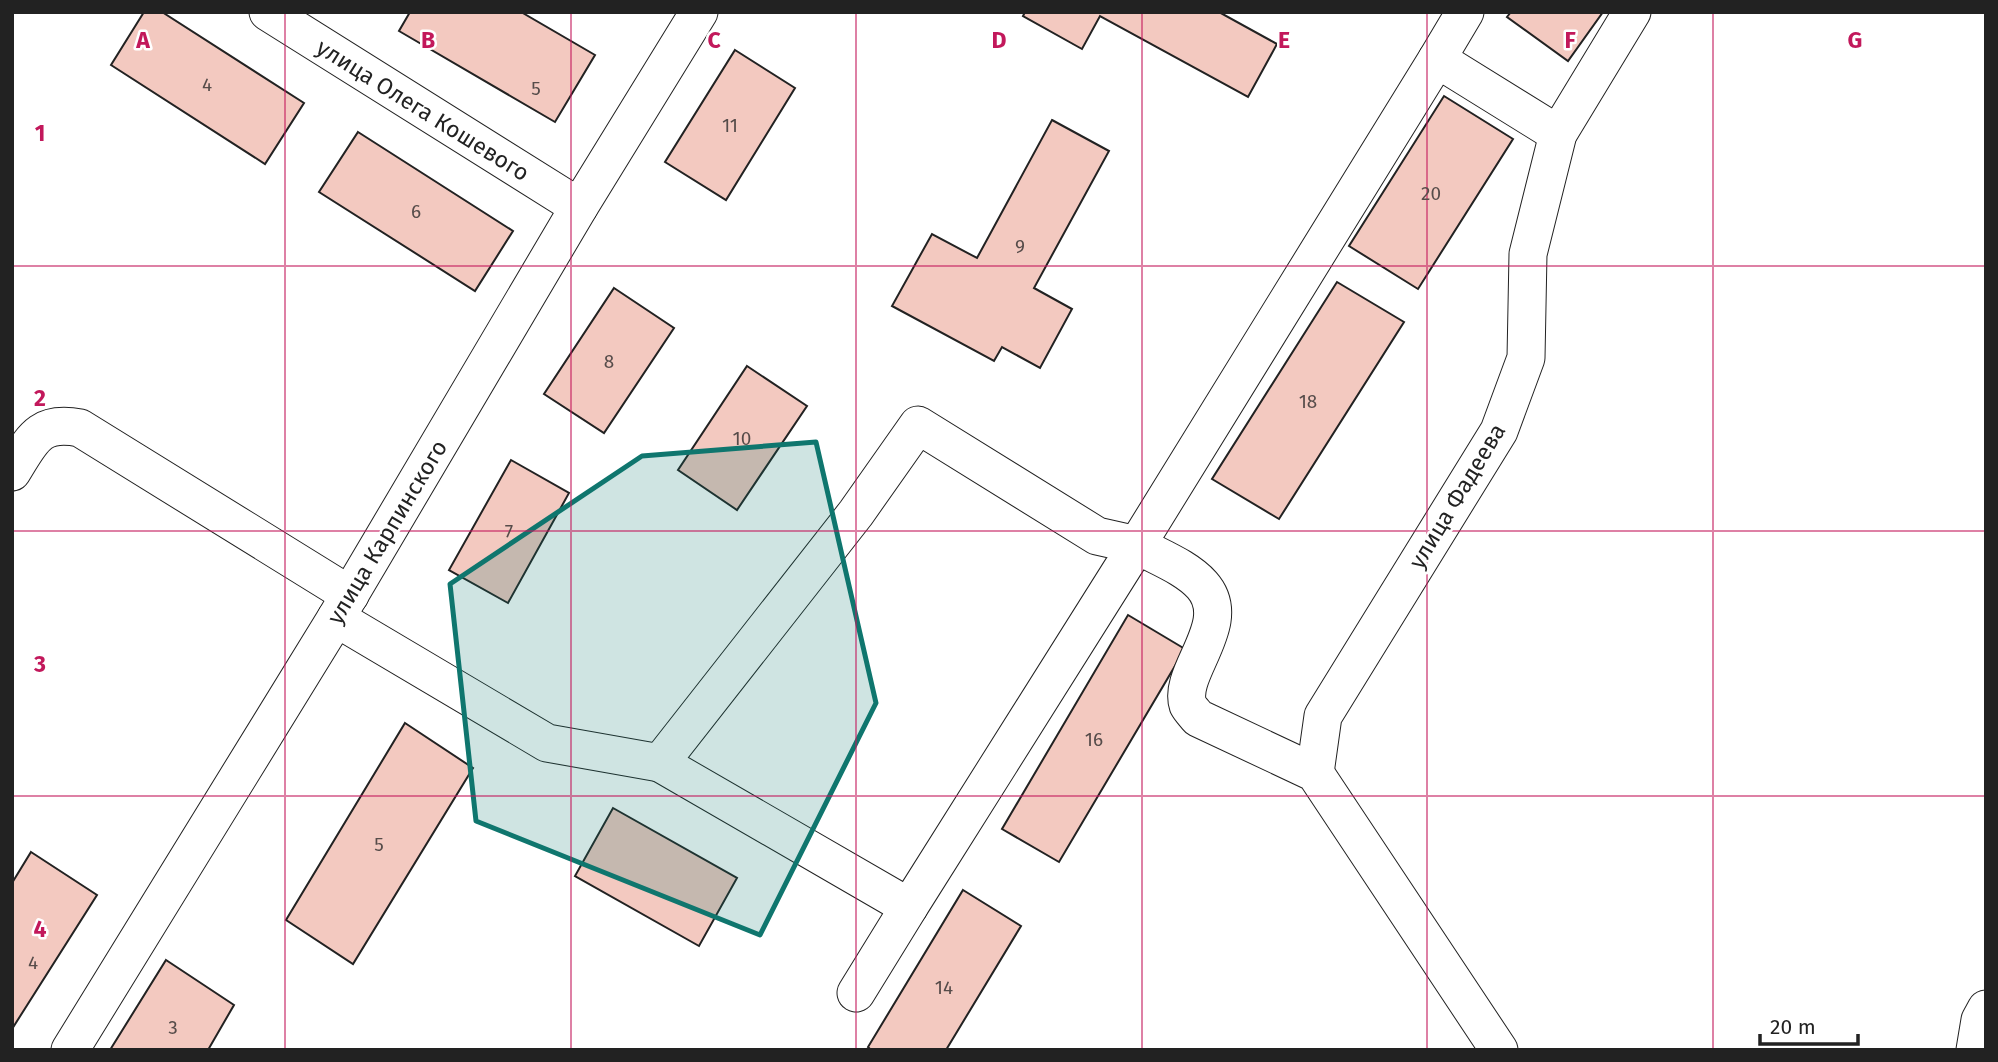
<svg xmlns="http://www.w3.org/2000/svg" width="1998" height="1062" viewBox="0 0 1998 1062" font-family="'Fira Sans',sans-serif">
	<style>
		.building { fill: #f3c9c0; stroke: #222; stroke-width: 2 }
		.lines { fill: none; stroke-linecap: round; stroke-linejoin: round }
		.minor-casing { stroke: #222; stroke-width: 39 }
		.minor { stroke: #fff; stroke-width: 37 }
		.marked { fill: #0f766e; fill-opacity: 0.2; stroke: #0f766e; stroke-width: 5; stroke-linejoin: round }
		.grid { fill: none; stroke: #c2185b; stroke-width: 2; stroke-opacity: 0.55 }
		.labels { text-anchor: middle; stroke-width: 5; stroke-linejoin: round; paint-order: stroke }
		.number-label { font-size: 19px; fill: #564c4a }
		.street-label { font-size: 23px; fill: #222; stroke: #fff }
		.grid-label { font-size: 23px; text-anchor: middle; font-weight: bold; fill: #c2185b; stroke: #fff; stroke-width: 5; stroke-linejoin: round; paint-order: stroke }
	</style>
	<rect width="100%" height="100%" fill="#fff"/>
	<g class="building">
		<path d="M144 12H162L304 103 265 164 111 65Z"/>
		<path d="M410 12H521L595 55 555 122 399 31Z"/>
		<path d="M1025 12H1219L1277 44 1248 97 1100 16 1082 49 1023 16Z"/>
		<path d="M1511 12H1603L1568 61 1507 17Z"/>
		<path d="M735 50 795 88 726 200 665 162Z"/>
		<path d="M1444 96 1513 139 1418 289 1349 246Z"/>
		<path d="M1052 120 1109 151 1034 288 1072 309 1040 368 1002 347 994 361 892 306 932 234 977 258Z"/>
		<path d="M358 132 513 231 475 291 319 192Z"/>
		<path d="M1337 282 1404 322 1279 519 1212 479Z"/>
		<path d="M614 288 674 328 604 433 544 394Z"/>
		<path d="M747 366 807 406 737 510 678 470Z"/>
		<path d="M511 460 569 493 508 603 449 570Z"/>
		<path d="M1128 615 1185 649 1059 862 1002 829Z"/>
		<path d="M405 723 473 768 353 964 286 920Z"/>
		<path d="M613 808 737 878 699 946 575 876Z"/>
		<path d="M31 852 97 895 12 1029V883Z"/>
		<path d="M963 890 1021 926 946 1050H871L868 1047Z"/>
		<path d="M166 960 234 1005 208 1050H110Z"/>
	</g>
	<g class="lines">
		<g class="minor-casing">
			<g id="minor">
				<path d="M268 12 579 207"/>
				<path d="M1437 59 1465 12"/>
				<path d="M12 472C32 440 38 420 80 428L350 595"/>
				<path d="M336 618 547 743 660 763 856 513 918 425 1097 536 1137 545 909 907"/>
				<path d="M660 763 909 907 856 993"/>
				<path d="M1315 773 1323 716 1499 431 1526 358 1528 254 1558 134 1632 12"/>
				<path d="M70 1050 336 618 579 207 699 12"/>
				<path d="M1499 1050 1315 773 1198 718C1195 714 1190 709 1188 705 1177 672 1236 623 1202 585 1186 567 1158 557 1137 545L1437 59 1558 134"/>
				<path d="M1975 1050 1980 1020 1986 1009"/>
			</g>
		</g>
		<use href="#minor" class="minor"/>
	</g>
	<path class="marked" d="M816 442 876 703 760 935 476 821 450 584 642 456Z"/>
	<path class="grid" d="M285 12V1050M571 12V1050M856 12V1050M1142 12V1050M1427 12V1050M1713 12V1050M12 266H1986M12 531H1986M12 796H1986"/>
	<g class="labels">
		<g class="number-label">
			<text x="207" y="91">4</text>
			<text x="536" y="95">5</text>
			<text x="730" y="132">11</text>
			<text x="1431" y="200">20</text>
			<text x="416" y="218">6</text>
			<text x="1020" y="253">9</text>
			<text x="609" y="368">8</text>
			<text x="1308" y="408">18</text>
			<text x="742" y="445">10</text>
			<text x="509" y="538">7</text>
			<text x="1094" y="746">16</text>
			<text x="379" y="851">5</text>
			<text x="33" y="969">4</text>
			<text x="944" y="994">14</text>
			<text x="173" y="1034">3</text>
		</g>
		<g class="street-label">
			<text transform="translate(423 110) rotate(32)" y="8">улица Олега Кошевого</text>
			<text transform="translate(1457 496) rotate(-59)" y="8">улица Фадеева</text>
			<text transform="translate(387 532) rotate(-59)" y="8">улица Карпинского</text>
		</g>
	</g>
	<g class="grid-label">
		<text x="143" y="48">A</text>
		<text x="428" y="48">B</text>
		<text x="714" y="48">C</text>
		<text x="999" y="48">D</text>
		<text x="1284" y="48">E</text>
		<text x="1570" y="48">F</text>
		<text x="1855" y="48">G</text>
		<text x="40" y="141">1</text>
		<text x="40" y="406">2</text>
		<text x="40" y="672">3</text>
		<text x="40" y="937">4</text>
	</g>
	<rect width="1998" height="1062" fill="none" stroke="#222222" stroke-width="28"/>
	<path d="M1760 1034v10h98v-10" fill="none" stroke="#222222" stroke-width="3.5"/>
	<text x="1770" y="1034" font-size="21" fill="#222222" stroke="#ffffff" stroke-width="5" paint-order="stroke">20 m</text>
</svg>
